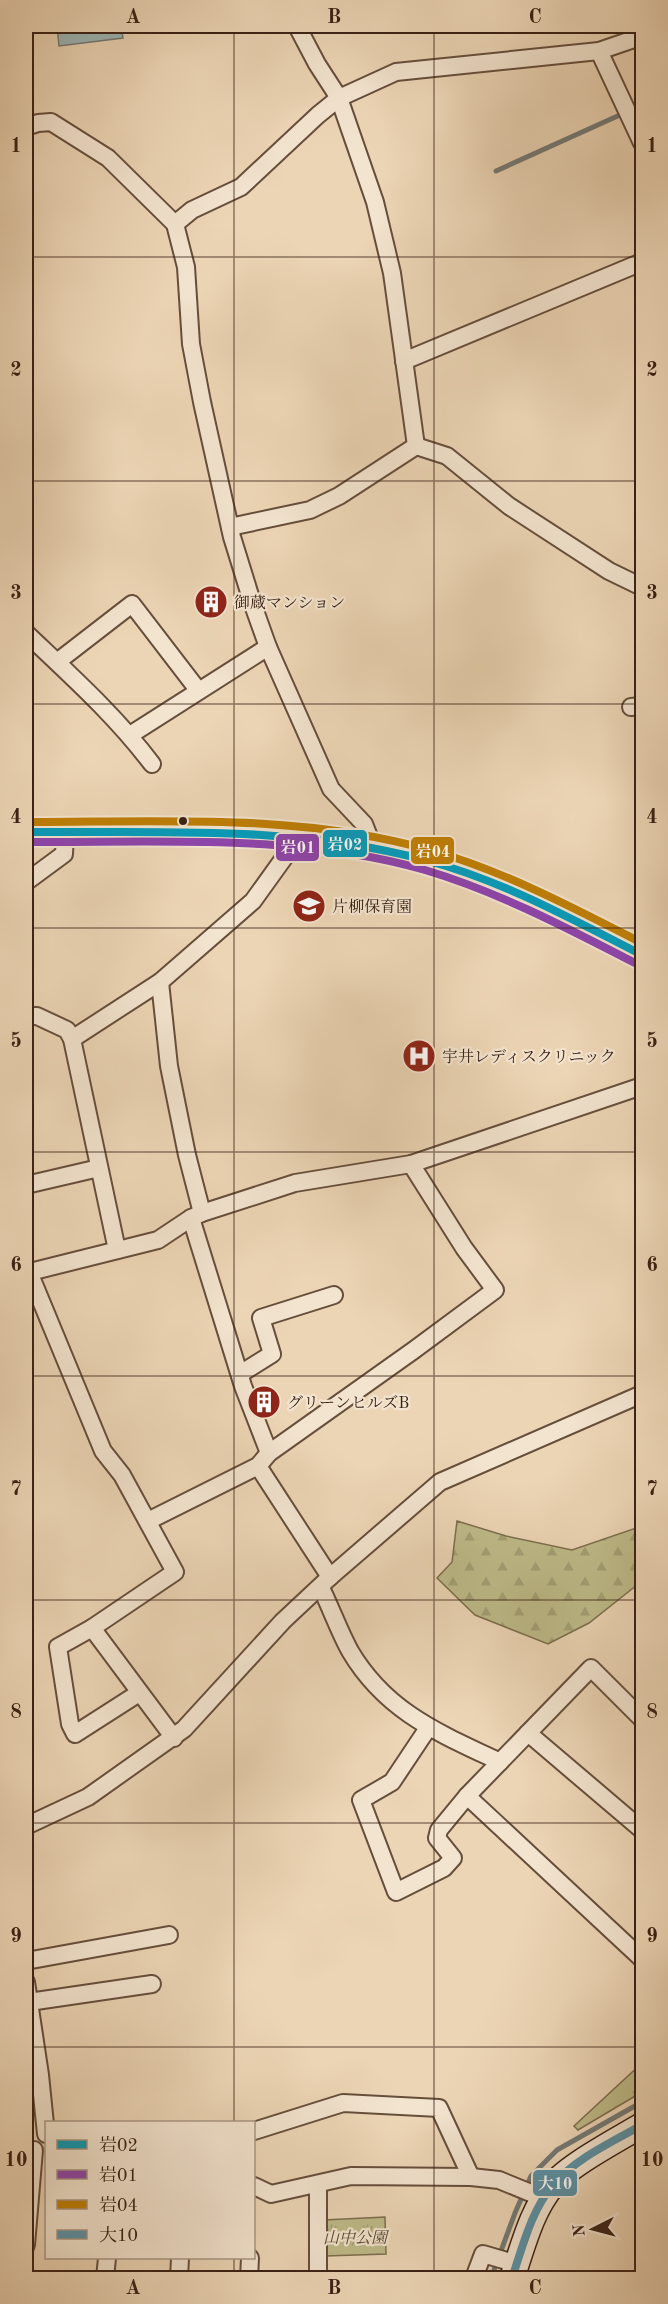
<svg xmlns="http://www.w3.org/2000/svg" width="668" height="2304" viewBox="0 0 668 2304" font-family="'Old Standard TT','Noto Serif JP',serif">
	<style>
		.forest { fill: url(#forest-firs); stroke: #7c6e4e; stroke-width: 1.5 }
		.park { fill: url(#park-tufts); stroke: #7c6e4e; stroke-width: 1.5 }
		.water { fill: #9cb6b7; stroke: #747a76; stroke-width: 1.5 }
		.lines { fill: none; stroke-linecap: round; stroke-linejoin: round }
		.stream { stroke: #747a76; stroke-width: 5 }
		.street-casing { stroke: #664e3c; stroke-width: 20 }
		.secondary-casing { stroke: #392114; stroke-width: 27 }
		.primary-casing { stroke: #392114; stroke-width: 30 }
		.street { stroke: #f3e4cf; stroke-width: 16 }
		.secondary { stroke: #f3e4cf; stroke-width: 24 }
		.primary { stroke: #e6ba7a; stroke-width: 27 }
		.bus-1-casing { stroke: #f3e4cf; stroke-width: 12 }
		.bus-2-casing { stroke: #f3e4cf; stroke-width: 12 }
		.bus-3-casing { stroke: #f3e4cf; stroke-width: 12 }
		.bus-4-casing { stroke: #f3e4cf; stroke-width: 12 }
		.bus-1 { stroke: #069bbb; stroke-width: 8 }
		.bus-2 { stroke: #8e44ad; stroke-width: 8 }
		.bus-3 { stroke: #be7e06; stroke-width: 8 }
		.bus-4 { stroke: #5a92a7; stroke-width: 8 }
		.grid { fill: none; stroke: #392114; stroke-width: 1.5; stroke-opacity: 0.55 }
		.bus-dot { fill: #392114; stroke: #f3e4cf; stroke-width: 2 }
		.labels { text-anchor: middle; stroke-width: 4.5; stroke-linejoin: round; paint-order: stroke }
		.poi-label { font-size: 16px; fill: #392114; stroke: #f3e4cf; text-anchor: start }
		.park-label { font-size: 16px; font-style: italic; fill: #5a4831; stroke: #f3e4cf }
		.line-badge { stroke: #f3e4cf; stroke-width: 2 }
		.badge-label { font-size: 16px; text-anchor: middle; font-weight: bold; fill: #fff }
		.neatline { fill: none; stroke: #392114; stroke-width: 2 }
		.grid-label { font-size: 20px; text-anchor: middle; font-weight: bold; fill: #392114 }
	</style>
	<defs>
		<pattern id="forest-firs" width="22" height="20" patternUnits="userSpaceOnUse" patternTransform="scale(1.5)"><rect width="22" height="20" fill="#bebb89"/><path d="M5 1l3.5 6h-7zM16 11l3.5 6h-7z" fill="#a4a075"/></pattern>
		<pattern id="park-tufts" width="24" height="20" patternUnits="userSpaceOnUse" patternTransform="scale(1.5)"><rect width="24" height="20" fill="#bebb89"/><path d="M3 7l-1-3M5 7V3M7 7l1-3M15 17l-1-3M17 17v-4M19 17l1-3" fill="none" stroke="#a4a075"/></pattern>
	</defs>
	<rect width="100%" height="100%" fill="#ecd5b5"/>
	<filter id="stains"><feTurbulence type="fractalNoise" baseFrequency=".00333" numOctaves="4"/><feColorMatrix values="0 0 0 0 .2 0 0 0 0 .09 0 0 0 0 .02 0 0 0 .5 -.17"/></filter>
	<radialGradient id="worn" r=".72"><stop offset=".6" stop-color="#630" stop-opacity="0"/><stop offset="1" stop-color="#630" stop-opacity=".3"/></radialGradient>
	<path class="forest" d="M457 1521 506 1536 572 1550 642 1526V1581L589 1623 548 1644 475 1615 437 1578 452 1562Z"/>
	<g class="park">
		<path d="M642 2063V2092L578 2130 574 2126Z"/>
		<path d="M385 2217 386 2254 326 2256 324 2220Z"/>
	</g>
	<path class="water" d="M57 26H121L123 38 59 46Z"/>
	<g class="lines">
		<g class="stream">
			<path d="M496 171 642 105"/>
			<path d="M491 2278 515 2213 531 2176 557 2150 642 2102"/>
		</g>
		<g class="street-casing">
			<g id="street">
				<path d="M297 26 317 64 339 98 375 202 392 273 416 446"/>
				<path d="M599 51 642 143"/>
				<path d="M26 127 38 123 51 122 108 158 175 224 186 267 191 344 202 402 232 537 253 605 268 647 331 789 364 824 373 847"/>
				<path d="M175 224 192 210 241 187 318 115 339 98 396 72 599 51 634 39 642 33"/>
				<path d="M404 361 642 262"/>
				<path d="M416 446 447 456 509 506 609 571 642 587"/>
				<path d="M230 527 310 510 339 496 416 446"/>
				<path d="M26 633C70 675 115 715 152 764"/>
				<path d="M57 662 132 604 198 690"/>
				<path d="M631 707 642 706"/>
				<path d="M130 735 268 647"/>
				<path d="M26 882 64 854 65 833"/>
				<path d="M160 982 169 1066 187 1155 202 1213"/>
				<path d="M26 1016H37L67 1030 72 1039 117 1250"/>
				<path d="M72 1039 160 982 253 901 299 837"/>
				<path d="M26 1185 99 1168"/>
				<path d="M191 1218 243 1386 269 1453"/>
				<path d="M29 1272 103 1451 122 1475 175 1572 92 1628 58 1647 70 1724 75 1734 139 1693"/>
				<path d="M26 1273 158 1240 191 1218 202 1213 295 1183 411 1164 642 1086"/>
				<path d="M240 1374 272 1354 261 1318 334 1295"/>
				<path d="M258 1466 330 1577"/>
				<path d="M148 1521 258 1466 269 1453 414 1350 495 1290 464 1248 411 1164"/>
				<path d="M321 1588C331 1608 339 1631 350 1651 386 1712 439 1733 500 1762"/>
				<path d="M92 1628 174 1738"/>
				<path d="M642 1719 591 1668 467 1796 642 1959"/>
				<path d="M428 1728 392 1782 361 1800 396 1892 444 1868 453 1858 437 1838 439 1830 467 1796"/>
				<path d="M528 1733 642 1830"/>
				<path d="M26 1826 88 1797 184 1729 283 1621 330 1577 440 1482 642 1394"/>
				<path d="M26 1961 169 1935"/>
				<path d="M26 1982 40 2075 46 2134"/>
				<path d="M29 2002 152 1984"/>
				<path d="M254 2131 343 2103 439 2108 471 2177"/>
				<path d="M318 2184V2273L322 2278"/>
				<path d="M254 2186 271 2194 351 2176 471 2177 499 2180 543 2198"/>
				<path d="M26 2245 34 2150"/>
				<path d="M105 2278 107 2258"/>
				<path d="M179 2278 180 2258"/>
				<path d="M249 2278 250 2258"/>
				<path d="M474 2278 483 2254 517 2264"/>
			</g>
		</g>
		<g class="secondary-casing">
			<path id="secondary" d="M512 2278C523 2247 531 2211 553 2185 569 2165 619 2139 642 2125"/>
		</g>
		<g class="primary-casing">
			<path id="primary" d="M26 832C159 834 297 822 427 860 503 883 572 919 642 955"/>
		</g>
		<use href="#street" class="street"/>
		<use href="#secondary" class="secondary"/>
		<use href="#primary" class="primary"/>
		<g class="bus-1-casing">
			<path id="bus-1" d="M26 832C160 833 295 825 425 860 501 880 572 919 642 955"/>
		</g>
		<g class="bus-2-casing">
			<path id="bus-2" d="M26 842C158 843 296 833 425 870 499 892 569 929 637 964"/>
		</g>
		<g class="bus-3-casing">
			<path id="bus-3" d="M26 822C161 822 299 813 430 850 504 871 574 908 642 943"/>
		</g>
		<g class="bus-4-casing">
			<path id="bus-4" d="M512 2278C523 2246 531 2211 553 2185 576 2158 612 2142 642 2125"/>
		</g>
		<use href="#bus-1" class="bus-1"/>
		<use href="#bus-2" class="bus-2"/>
		<use href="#bus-3" class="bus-3"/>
		<use href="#bus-4" class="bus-4"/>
	</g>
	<path class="grid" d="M234 26V2122M434 26V2278M26 257H642M26 481H642M26 704H642M26 928H642M26 1152H642M26 1376H642M26 1600H642M26 1823H642M26 2047H642M234 2258V2278"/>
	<defs>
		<g id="building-disc" transform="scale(1.725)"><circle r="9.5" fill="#8f2418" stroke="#f3e4cf"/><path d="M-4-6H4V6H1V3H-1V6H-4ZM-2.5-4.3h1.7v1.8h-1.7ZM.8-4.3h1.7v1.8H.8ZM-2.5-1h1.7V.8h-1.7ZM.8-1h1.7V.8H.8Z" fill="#fff"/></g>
		<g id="school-disc" transform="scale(1.725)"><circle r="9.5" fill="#8f2418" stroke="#f3e4cf"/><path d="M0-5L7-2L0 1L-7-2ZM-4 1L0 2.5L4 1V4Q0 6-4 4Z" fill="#fff"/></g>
		<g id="hospital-disc" transform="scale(1.725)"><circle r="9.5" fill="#8f2418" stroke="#f3e4cf"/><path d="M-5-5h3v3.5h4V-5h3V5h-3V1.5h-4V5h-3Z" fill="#fff"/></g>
	</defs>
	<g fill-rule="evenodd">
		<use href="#building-disc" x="211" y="602"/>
		<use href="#school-disc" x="309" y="906"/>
		<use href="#hospital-disc" x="419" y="1056"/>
		<use href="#building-disc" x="264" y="1402"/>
	</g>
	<circle class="bus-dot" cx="183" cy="821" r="5"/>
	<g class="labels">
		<g class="poi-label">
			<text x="234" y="608">御蔵マンション</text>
			<text x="332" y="912">片柳保育園</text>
			<text x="442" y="1062">宇井レディスクリニック</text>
			<text x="287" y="1408">グリーンヒルズB</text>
		</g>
		<g class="park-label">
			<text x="355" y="2243">山中公園</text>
		</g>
	</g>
	<g class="line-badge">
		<rect x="322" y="829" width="46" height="29" rx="6" fill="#069bbb"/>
		<rect x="275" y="833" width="45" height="29" rx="6" fill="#8e44ad"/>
		<rect x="410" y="836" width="45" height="29" rx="6" fill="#be7e06"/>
		<rect x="532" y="2169" width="46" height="28" rx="6" fill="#5a92a7"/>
	</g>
	<g class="badge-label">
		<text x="345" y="850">岩02</text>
		<text x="298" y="853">岩01</text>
		<text x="433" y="857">岩04</text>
		<text x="555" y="2189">大10</text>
	</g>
	<rect width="668" height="2304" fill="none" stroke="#ecd5b5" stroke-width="66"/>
	<rect x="45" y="2121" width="210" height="138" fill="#f3e4cf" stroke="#a99684" stroke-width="1.5"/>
	<rect x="57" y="2140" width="30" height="9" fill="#069bbb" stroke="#a99684" stroke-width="1.5"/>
	<text x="99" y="2151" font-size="18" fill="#392114">岩02</text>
	<rect x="57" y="2170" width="30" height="9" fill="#8e44ad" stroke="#a99684" stroke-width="1.5"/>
	<text x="99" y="2181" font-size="18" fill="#392114">岩01</text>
	<rect x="57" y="2200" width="30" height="9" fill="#be7e06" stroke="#a99684" stroke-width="1.5"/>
	<text x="99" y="2211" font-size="18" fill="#392114">岩04</text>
	<rect x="57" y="2230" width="30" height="9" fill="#5a92a7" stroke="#a99684" stroke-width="1.5"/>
	<text x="99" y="2241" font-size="18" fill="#392114">大10</text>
	<g transform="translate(593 2229) rotate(264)" stroke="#f3e4cf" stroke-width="4.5" paint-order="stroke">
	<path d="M0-4.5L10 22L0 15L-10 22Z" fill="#392114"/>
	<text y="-9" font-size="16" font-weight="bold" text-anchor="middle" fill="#392114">N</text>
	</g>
	<rect x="33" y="33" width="602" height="2238" class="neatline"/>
	<g class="grid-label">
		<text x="133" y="23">A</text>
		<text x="334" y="23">B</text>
		<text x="535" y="23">C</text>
		<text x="16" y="152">1</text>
		<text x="652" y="152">1</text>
		<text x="16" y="376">2</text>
		<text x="652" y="376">2</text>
		<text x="16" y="599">3</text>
		<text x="652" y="599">3</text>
		<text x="16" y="823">4</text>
		<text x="652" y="823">4</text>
		<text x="16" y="1047">5</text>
		<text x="652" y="1047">5</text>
		<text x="16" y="1271">6</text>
		<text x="652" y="1271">6</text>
		<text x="16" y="1495">7</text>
		<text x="652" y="1495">7</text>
		<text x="16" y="1718">8</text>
		<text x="652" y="1718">8</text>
		<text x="16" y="1942">9</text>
		<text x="652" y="1942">9</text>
		<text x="16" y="2166">10</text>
		<text x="652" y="2166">10</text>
		<text x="133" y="2294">A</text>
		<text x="334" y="2294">B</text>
		<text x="535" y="2294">C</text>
	</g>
	<rect width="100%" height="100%" filter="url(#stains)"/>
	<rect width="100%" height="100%" fill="url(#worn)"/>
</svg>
